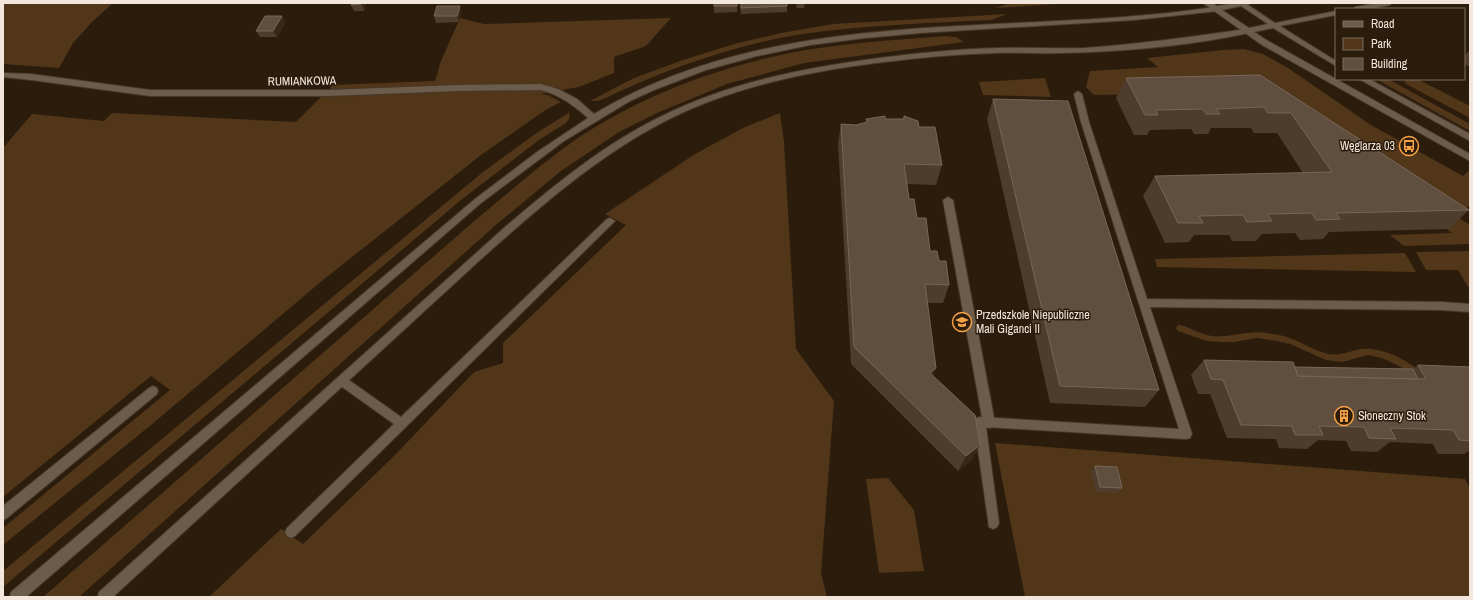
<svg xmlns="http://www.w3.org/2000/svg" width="1473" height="600" viewBox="0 0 1473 600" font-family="'Archivo Narrow',sans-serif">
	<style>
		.green { fill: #51361a }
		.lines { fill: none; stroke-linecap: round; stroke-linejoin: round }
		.service-casing { stroke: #483828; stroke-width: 2 }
		.minor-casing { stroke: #483828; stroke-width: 2 }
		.tertiary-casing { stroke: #483828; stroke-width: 2 }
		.service { fill: #6c5c4c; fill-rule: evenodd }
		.minor { fill: #6c5c4c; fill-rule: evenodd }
		.tertiary { fill: #6c5c4c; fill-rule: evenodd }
		.wall { fill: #4e3d2c }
		.shaded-wall { fill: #392817 }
		.building { fill: #604f3f; stroke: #776758 }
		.labels { text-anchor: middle; stroke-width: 3; stroke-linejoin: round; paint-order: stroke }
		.street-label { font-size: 12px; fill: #f3e7dd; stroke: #2c1c0b }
		.poi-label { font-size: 12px; fill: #f3e7dd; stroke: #2c1c0b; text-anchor: start }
	</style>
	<rect width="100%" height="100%" fill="#2c1c0b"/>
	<g class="green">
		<path d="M3 3H113L93 21 73 43 59 68 3 64Z"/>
		<path d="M1010 3H1074L996 8Z"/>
		<path d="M1007 14 991 20C930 23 870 25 810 33 744 42 665 69 606 98L598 101H590L634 78 683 60 734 44 781 33 833 24Z"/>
		<path d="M460 18 484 24 671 18 646 46 614 57V73L579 87 540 94 548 95 561 102 544 111 481 155 323 280 151 425 3 545V528L170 390 151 376 3 497V148L32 114 104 121 112 113 296 122 333 85 435 81 441 61Z"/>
		<path d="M946 36 956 37 964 42 804 63 727 84 657 113 619 132 561 171 497 224 79 597H43L472 223C506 195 539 165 575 140 639 97 715 68 790 53 841 43 894 40 946 36Z"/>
		<path d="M1244 49 1263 54 1288 68 1371 125 1463 176 1470 170V205L1456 216 1470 225V244L1404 246 1390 235 1452 233 1246 92 1094 95 1086 87 1090 71 1158 67 1147 58 1223 50Z"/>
		<path d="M1045 78 1051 97 983 95 979 82Z"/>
		<path d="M1376 79H1388L1470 124V131Z"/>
		<path d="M1408 79H1420L1419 80 1470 106V118L1406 84 1404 81Z"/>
		<path d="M570 112 569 119 566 123 539 140 461 200 3 587V571L483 172 535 134Z"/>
		<path d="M780 113 784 142 796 349 834 401 821 573 827 597H209L281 529 303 544 395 455 474 372 503 363V343L626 225 605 214 695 154 745 127Z"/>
		<path d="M1470 251V287H1468L1458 270H1426L1416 252Z"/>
		<path d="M1405 253 1416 272 1157 267 1155 259Z"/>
		<path d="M1178 325C1187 325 1200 335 1212 336 1230 338 1248 330 1266 333 1273 334 1280 335 1287 337 1302 342 1313 351 1329 354 1339 356 1347 352 1356 350 1376 345 1403 357 1418 370L1405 369 1382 358 1368 355 1342 362 1326 360 1290 344 1277 341 1257 338 1234 342H1221L1207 341 1178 331 1176 328Z"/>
		<path d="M995 443 1465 479 1470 489V597H1025Z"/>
		<path d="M888 478 914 510 924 571 879 573 866 479Z"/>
	</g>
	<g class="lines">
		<g class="service-casing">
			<g id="service">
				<path d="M948 197 953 200 995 423 993 427 989 428 985 427 983 423 943 200Z"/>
				<path d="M610 218 615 221 613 223 295 536 291 538 287 536 285 532 287 528 394 424 338 384 337 381 338 378 342 376 346 378 401 417 607 219Z"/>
				<path d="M153 386 157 388 158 391 157 394 7 518 3 520V506L149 388Z"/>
			</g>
		</g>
		<g class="minor-casing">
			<g id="minor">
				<path d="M1215 7H1218V11L1134 20 920 33 865 38 810 45 757 56 706 70 654 90 630 101 564 141 481 203 26 597H10L11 592 475 199 537 152 588 118C573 105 560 95 541 90L458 91 328 96H150L31 80 3 77V73L31 74 150 90H328L458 85 541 84 558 89 577 99 594 114C781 2 1008 38 1215 7Z"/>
				<path d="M1246 29H1249V33C1189 46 1120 52 1059 53 1038 54 1017 52 996 53 956 54 916 58 876 63 799 73 723 89 654 127 590 162 534 212 480 260L113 597H98L99 592 504 228C553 186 604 144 662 116 730 82 804 68 879 58 918 53 958 49 998 48 1027 47 1056 49 1085 48 1139 44 1192 37 1246 29Z"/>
				<path d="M1078 91 1082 94 1089 122 1147 299 1441 302 1470 304V312L1441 310 1150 307 1192 434 1190 438 1186 439 986 427 999 523 997 527 993 529 989 527 974 422 976 418 980 417 1179 429 1081 122 1074 94Z"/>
			</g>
		</g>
		<g class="tertiary-casing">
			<g id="tertiary">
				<path d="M1203 3H1212L1217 6 1235 3H1250L1248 5 1275 23 1336 11V15L1280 26 1336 61V66L1273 28 1254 32 1268 41 1470 154V161L1262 45ZM1241 6 1268 24 1249 28 1222 10Z"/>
				<path d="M1377 3H1391L1390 5 1369 9H1354L1355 7Z"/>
				<path d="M1359 79H1369L1470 134V141Z"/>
			</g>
		</g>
		<use href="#service" class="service"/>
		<use href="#minor" class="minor"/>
		<use href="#tertiary" class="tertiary"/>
	</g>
	<g class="wall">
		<path d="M366 3 364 11H354L351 5Z"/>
		<path d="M714 3 737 6V12L714 13Z"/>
		<path d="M740 3H787V12L741 14Z"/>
		<path d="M796 3H805L804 8H797Z"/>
		<path d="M460 6 461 12 459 22 436 23 434 16Z"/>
		<path d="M282 16 285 23 277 37H260L256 31Z"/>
		<path d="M1470 50V67L1464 64V56Z"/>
		<path d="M1260 75 1469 210 1449 229 1329 232 1323 239 1300 240 1295 233 1262 234 1256 241H1232L1229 235H1194L1189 242 1165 243 1143 196 1155 176 1303 173 1277 133H1254L1251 128H1211L1208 134H1194L1191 129 1150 130 1147 135H1134L1116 98 1126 78Z"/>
		<path d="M993 99 1159 390 1145 407 1050 403 987 119Z"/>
		<path d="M904 116 919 127 942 165 936 185 907 184 909 199 930 251 939 261 949 285 943 303H928L933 376 980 445 971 461 958 471 851 364 838 144 841 124 856 125 866 122V119H903Z"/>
		<path d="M1204 360 1295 367 1413 369 1418 365 1470 367V450L1464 454H1438L1433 444 1390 442 1377 452 1351 451 1346 441 1318 440 1307 449 1279 448 1276 439 1227 438 1210 394H1198L1191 375Z"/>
		<path d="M1095 466 1122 488 1118 493 1096 492 1091 471Z"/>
	</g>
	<g class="shaded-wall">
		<path d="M361 3H366L364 11 361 4Z"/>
		<path d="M460 6 461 12 459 22 457 16Z"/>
		<path d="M282 16 285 23 277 37 273 31Z"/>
		<path d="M936 368 930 386V373Z"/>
		<path d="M980 445 971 461 958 471 966 456Z"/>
	</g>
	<g class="building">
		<path d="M352 3H361V4L351 5Z"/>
		<rect x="714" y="3" width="23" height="3"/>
		<path d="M741 3H787V6L741 8Z"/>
		<path d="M437 6H460L457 16H434Z"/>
		<path d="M265 16H282L273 31H256Z"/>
		<path d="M1260 75 1469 210 1336 213 1340 219 1316 220 1312 213 1267 214 1272 221 1247 222 1243 215 1199 216 1203 223H1178L1155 176 1332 172 1291 113H1268L1264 107 1216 109 1220 114H1206L1203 109 1155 110 1158 115H1145L1126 78Z"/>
		<path d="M993 99 1068 101 1159 390 1060 386Z"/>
		<path d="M885 116V119H904V116L918 121 919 127H935L942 165 904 164 909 199H914L917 218H926L930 251H937L939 261H946L949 285 925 284 936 368 930 373 975 415 980 445 966 456 854 347 841 124 856 125 867 122 866 119Z"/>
		<path d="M1204 360 1293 362 1298 376 1426 379 1418 365 1470 367V441L1459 440 1453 430 1390 428 1396 439 1369 438 1364 427 1319 426 1323 435H1295L1292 426 1241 425 1223 380 1211 379Z"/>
		<path d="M1295 367 1413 369 1418 379 1298 376Z"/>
		<path d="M1095 466 1117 467 1122 488 1100 487Z"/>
	</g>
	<defs>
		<g id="bus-ring" transform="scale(1)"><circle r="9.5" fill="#2c1c0b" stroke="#f6a247" stroke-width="1.5"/><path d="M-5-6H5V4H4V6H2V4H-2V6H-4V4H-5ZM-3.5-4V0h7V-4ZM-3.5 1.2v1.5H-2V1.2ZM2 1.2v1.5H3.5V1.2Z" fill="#f6a247"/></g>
		<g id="school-ring" transform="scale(1)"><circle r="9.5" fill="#2c1c0b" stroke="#f6a247" stroke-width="1.5"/><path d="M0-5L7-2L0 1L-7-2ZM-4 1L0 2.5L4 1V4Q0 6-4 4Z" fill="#f6a247"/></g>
		<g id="building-ring" transform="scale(1)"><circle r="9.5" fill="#2c1c0b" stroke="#f6a247" stroke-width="1.5"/><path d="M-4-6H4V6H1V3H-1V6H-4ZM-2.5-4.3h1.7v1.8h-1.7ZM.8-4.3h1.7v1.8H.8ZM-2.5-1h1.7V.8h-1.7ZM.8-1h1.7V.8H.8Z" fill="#f6a247"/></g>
	</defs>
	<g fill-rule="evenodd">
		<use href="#bus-ring" x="1409" y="146"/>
		<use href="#school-ring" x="962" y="322"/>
		<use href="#building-ring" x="1344" y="416"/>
	</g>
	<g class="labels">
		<g class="street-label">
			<text transform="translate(302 81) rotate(-1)" y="4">RUMIANKOWA</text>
		</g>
		<g class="poi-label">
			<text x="1395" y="150" text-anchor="end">Węglarza 03</text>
			<text x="976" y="319">Przedszkole Niepubliczne<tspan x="976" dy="14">Mali Giganci II</tspan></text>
			<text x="1358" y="420">Słoneczny Stok</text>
		</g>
	</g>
	<rect width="1473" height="600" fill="none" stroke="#f3e7dd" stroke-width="8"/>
	<rect x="1335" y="8" width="130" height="72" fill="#2c1c0b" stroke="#7c6d5f"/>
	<rect x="1343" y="21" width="20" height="6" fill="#6c5c4c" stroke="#7c6d5f"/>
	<text x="1371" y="28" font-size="12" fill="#f3e7dd">Road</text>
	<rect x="1343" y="38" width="20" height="12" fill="#51361a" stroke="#7c6d5f"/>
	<text x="1371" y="48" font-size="12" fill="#f3e7dd">Park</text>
	<rect x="1343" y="58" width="20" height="12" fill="#604f3f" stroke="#7c6d5f"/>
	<text x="1371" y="68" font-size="12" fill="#f3e7dd">Building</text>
</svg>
